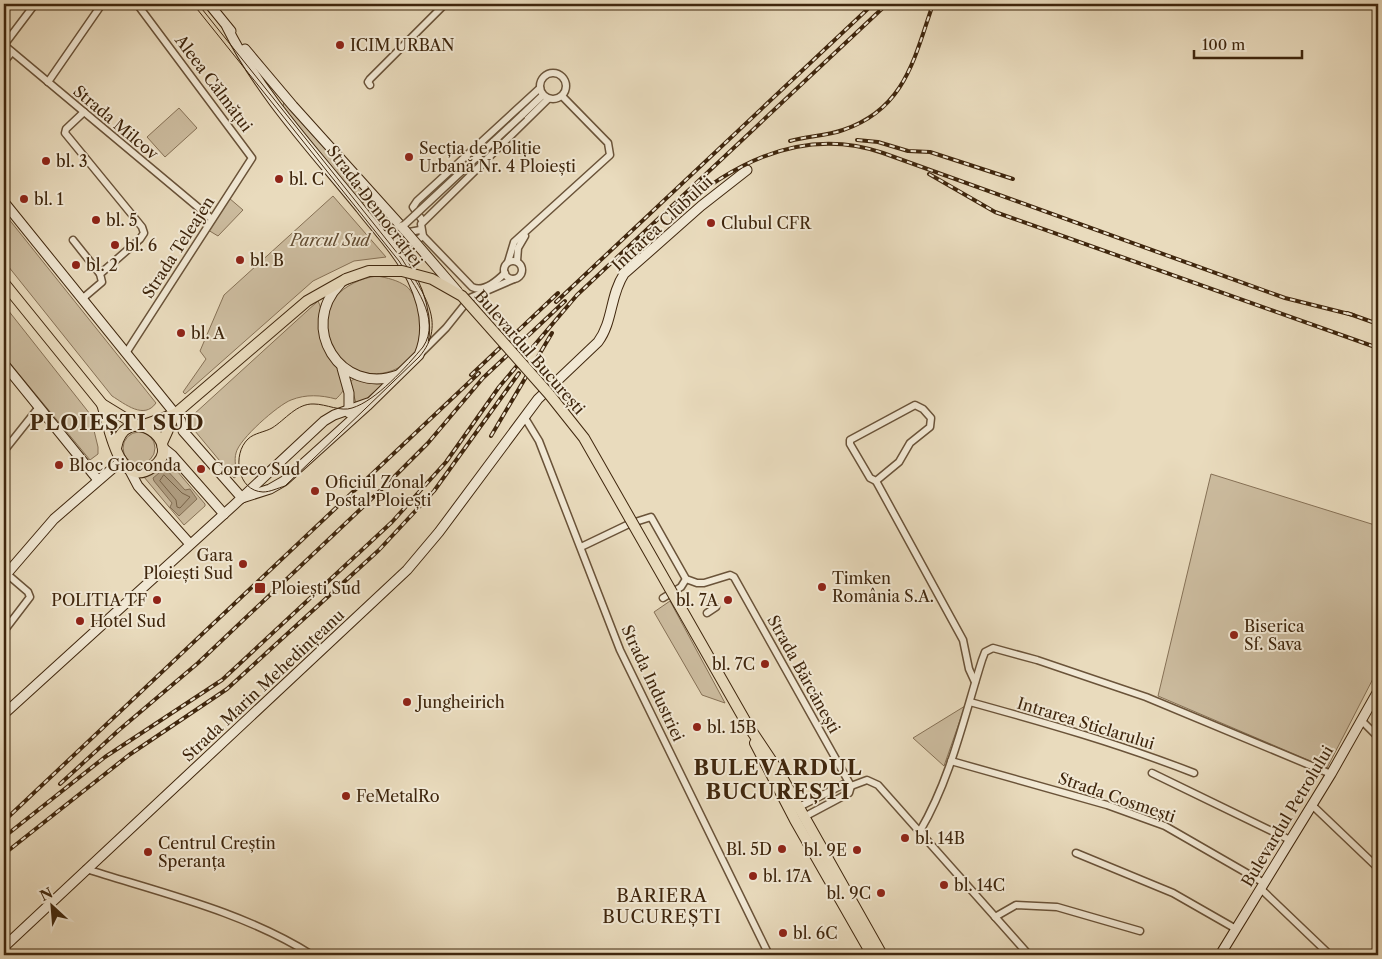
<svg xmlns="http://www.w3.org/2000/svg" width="1382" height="959" viewBox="0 0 1382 959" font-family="'Libre Caslon Text',serif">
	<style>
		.green { fill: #ccbc9f; stroke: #867156 }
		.water { fill: #af9d81; stroke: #826d53 }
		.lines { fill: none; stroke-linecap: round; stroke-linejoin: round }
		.shore { stroke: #776247; stroke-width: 1 }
		.street-casing { stroke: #6a5339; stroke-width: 9 }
		.secondary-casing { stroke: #3f260d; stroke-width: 11 }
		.primary-casing { stroke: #3f260d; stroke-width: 12 }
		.street { stroke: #f1e8d4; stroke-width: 6 }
		.secondary { stroke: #f1e8d4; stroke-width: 9 }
		.primary { stroke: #e9dbbd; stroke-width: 10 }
		.tram { stroke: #3f260d; stroke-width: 1 }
		.rail-casing { stroke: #3f260d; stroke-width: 4 }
		.rail { stroke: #f1e8d4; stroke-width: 2; stroke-dasharray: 5.5; stroke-linecap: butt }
		.street-bridge-casing { stroke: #6a5339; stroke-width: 9; stroke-linecap: butt }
		.secondary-bridge-casing { stroke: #3f260d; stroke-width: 11; stroke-linecap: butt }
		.primary-bridge-casing { stroke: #3f260d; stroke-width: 12; stroke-linecap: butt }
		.street-bridge { stroke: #f1e8d4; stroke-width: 6 }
		.secondary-bridge { stroke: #f1e8d4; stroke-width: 9 }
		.primary-bridge { stroke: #e9dbbd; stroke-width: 10 }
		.poi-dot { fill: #8f2418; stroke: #f1e8d4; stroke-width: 2 }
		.labels { text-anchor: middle; stroke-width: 4; stroke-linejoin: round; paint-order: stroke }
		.poi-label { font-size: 16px; fill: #3f260d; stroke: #f1e8d4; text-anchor: start }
		.street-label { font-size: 16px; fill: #3f260d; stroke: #f1e8d4 }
		.park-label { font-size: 16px; font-style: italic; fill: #624c32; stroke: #f1e8d4 }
		.neighbourhood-label { font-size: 18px; letter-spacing: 1px; fill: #3f260d; stroke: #f1e8d4 }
		.district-label { font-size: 21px; font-weight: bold; letter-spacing: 1px; fill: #3f260d; stroke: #f1e8d4 }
	</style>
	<rect width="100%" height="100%" fill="#e9dbbd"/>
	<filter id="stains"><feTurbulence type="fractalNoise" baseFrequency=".004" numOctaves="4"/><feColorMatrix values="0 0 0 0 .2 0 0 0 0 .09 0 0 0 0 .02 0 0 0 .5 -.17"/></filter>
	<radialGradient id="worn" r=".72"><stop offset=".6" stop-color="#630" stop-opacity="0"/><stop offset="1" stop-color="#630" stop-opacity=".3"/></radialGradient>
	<g class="green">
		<path d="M284 101 287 102 369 198 361 204 283 107Z"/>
		<path d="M179 108 197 128 165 157 147 137Z"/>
		<path d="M333 196 386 257 354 261 313 281 185 394 183 392 206 359 200 351 224 295Z"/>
		<path d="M229 198 243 210 218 236 208 230Z"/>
		<path d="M4 213 156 403C144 420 125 404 112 396L4 261Z"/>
		<path d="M377 276C388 278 397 280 406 286 419 295 426 337 417 351 393 385 345 380 329 342 314 306 345 280 377 276Z"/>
		<path d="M318 301C324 311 319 325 321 336 324 354 339 365 344 382 346 389 341 394 336 399 321 395 306 394 291 400 278 405 239 439 236 453 234 460 236 468 237 476L234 478 190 425 193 415Z"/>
		<path d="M4 305 90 414 98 447V454L90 460 4 356Z"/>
		<path d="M355 378 368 383 380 382 382 385 360 404 356 403 350 382Z"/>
		<circle cx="139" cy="448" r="16"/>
		<path d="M166 458 205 504V506L184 525 144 477 154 472Z"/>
		<path d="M1211 474 1378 526V669L1327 768 1158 696Z"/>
		<path d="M670 601 725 703 702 695 654 612Z"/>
		<path d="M965 706 944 766 913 738Z"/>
	</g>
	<path class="water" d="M165 468 185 490 190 489 197 499 179 516 170 507 172 503 154 481 153 478Z"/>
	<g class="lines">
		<path class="shore" d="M164 475 182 493 190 497 180 508 177 507 176 500 160 481Z"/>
		<g class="street-casing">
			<g id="street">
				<path d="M4 45 212 219"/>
				<path d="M4 45 35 4"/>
				<path d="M4 62 12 52"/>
				<circle cx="553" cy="86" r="13"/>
				<path d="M48 82 102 4"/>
				<path d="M370 85 368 82 370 79 445 4"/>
				<path d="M522 115 543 95"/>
				<path d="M422 220 413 207 417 201 540 88"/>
				<path d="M380 234 393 235 420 230"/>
				<path d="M73 240 100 274"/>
				<path d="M394 251 404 249 423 236"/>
				<circle cx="513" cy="270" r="9"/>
				<path d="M517 261 518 248 525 236"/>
				<path d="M508 262 514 242 610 155 608 143 562 96"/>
				<path d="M505 273C497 281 484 293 472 287L423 236 421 224 548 99"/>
				<path d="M82 299 102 282 100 274 140 239 144 233 142 227 65 133 66 129 84 112"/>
				<path d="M126 353 252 158 137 4"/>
				<path d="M421 353 446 328 470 298 514 279"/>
				<path d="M915 405 923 409 931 418 930 427 910 443 899 462 876 481 870 478 850 444V440Z"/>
				<path d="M525 418 539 441 620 650 769 955"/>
				<path d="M4 451 39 407"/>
				<path d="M876 481 963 640 969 669 975 682"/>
				<path d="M581 547 629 524 651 517 686 579 697 583H704L730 575 734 577 851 786 867 780 878 785 1029 955"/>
				<path d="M663 598 681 587 686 579"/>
				<path d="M707 613 716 607"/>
				<path d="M4 631 30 597 28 592 7 574"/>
				<path d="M970 702C1046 723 1120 744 1194 773"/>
				<path d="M1362 721 1378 737"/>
				<path d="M951 761 1107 805 1165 826 1264 883"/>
				<path d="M1152 773 1290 840"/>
				<path d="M1312 805 1378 868"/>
				<path d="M799 807 844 784 851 786 849 793 804 817"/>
				<path d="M920 831C951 778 964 717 982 660L985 652 993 648 1037 660 1146 697 1331 774"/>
				<path d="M1076 853 1173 893 1236 929"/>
				<path d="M86 869C162 893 244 912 312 955"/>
				<path d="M1261 889 1330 955"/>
				<path d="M995 917 1016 905 1057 907 1140 931"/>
			</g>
		</g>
		<g class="secondary-casing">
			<g id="secondary">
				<path d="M209 4 231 31"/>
				<path d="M227 27C260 94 313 150 360 208 377 230 399 253 412 279 423 302 430 330 419 355L367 406 284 481 270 489 242 498"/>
				<path d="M245 49 293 106 402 227"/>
				<path d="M4 202 181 421 183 431 242 498"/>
				<path d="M340 284C298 327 340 396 398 375"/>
				<path d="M4 364 98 480"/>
				<path d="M342 368 349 393V413"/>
				<path d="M162 447 172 455 224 514"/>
				<path d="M129 469 138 486 190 544"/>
				<path d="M4 577 54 519 120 462"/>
				<path d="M4 714 234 505 324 421 334 415 368 403"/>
				<path d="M4 947 407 570 439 532 538 399 598 342C613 322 610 295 624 274L701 206 747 170"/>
				<path d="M1220 955 1331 774 1378 691"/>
			</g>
		</g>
		<g class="primary-casing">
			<g id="primary">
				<path d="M4 283 102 404 138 426"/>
				<path d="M102 404C109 424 118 492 153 467 187 443 125 399 116 448"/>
				<path d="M141 426 175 414 307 301 346 279"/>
				<path d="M162 443 175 414"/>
				<path d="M747 724 779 772 882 955"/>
				<path d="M755 743 795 820 872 955"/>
			</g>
		</g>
		<use href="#street" class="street"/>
		<use href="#secondary" class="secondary"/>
		<use href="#primary" class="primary"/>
		<path class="tram" d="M193 4 399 261C413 284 442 319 423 347 407 366 376 401 352 408 341 412 326 404 314 404 297 403 285 420 272 428 265 432 254 433 248 439 232 454 237 491 263 492 270 492 278 488 285 486L419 357C449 323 421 290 402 259L198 4"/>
		<g class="rail-casing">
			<g id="rail">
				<path d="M857 140 878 142 908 151 930 152 1013 179"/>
				<path d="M790 141C807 136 826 136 843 130 905 109 914 59 933 4"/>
				<path d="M929 174 995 212 1378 348"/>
				<path d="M675 213C733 162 805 126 883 153L1285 298 1353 315"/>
				<path d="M556 302 873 4"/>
				<path d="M1347 313 1378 324"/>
				<path d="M471 375 558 293"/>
				<path d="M491 436 552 333"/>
				<path d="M60 784 119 730 198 663 384 487 428 443 483 378 565 301"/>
				<path d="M4 821 479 373"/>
				<path d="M4 837 105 757 222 680 392 522 446 462 499 387 577 295 887 4"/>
				<path d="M4 854 129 755 227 689 379 550 434 491 519 373"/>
			</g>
		</g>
		<use href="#rail" class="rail"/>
		<g class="street-bridge-casing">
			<path id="street-bridge" d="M402 227 522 115"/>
		</g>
		<g class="secondary-bridge-casing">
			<path id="secondary-bridge" d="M402 227 458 292"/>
		</g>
		<g class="primary-bridge-casing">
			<path id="primary-bridge" d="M346 279 369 271H402L432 279 462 296 549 394 584 438 747 724"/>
		</g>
		<use href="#street-bridge" class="street-bridge"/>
		<use href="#secondary-bridge" class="secondary-bridge"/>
		<use href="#primary-bridge" class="primary-bridge"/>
	</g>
	<g class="poi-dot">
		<circle cx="340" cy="45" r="5"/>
		<circle cx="409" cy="157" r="5"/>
		<circle cx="46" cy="161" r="5"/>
		<circle cx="279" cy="179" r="5"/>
		<circle cx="24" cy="199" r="5"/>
		<circle cx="96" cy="220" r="5"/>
		<circle cx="711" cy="223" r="5"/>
		<circle cx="115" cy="245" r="5"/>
		<circle cx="240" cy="260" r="5"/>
		<circle cx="76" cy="265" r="5"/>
		<circle cx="181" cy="333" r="5"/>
		<circle cx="59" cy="465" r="5"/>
		<circle cx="201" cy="469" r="5"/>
		<circle cx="315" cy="491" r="5"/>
		<circle cx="243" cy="564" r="5"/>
		<circle cx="822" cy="587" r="5"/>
		<rect x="254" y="582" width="12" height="12" rx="2.5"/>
		<circle cx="157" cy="600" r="5"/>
		<circle cx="728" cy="600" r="5"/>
		<circle cx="80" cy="621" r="5"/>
		<circle cx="1234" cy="635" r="5"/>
		<circle cx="765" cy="664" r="5"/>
		<circle cx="407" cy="702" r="5"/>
		<circle cx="697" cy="727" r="5"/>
		<circle cx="346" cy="796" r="5"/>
		<circle cx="905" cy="838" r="5"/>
		<circle cx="782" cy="849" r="5"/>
		<circle cx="857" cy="850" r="5"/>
		<circle cx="148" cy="852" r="5"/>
		<circle cx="753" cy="876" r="5"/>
		<circle cx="944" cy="885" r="5"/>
		<circle cx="881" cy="893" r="5"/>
		<circle cx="783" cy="933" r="5"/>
	</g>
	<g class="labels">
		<g class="poi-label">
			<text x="350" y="51">ICIM URBAN</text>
			<text x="419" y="154">Secția de Poliție<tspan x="419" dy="18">Urbană Nr. 4 Ploiești</tspan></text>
			<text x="56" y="167">bl. 3</text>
			<text x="289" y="185">bl. C</text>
			<text x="34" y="205">bl. 1</text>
			<text x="106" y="226">bl. 5</text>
			<text x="721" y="229">Clubul CFR</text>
			<text x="125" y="251">bl. 6</text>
			<text x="250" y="266">bl. B</text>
			<text x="86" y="271">bl. 2</text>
			<text x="191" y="339">bl. A</text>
			<text x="69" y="471">Bloc Gioconda</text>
			<text x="211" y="475">Coreco Sud</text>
			<text x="325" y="488">Oficiul Zonal<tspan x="325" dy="18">Postal Ploiești</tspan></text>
			<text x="233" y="561" text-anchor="end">Gara<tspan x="233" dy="18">Ploiești Sud</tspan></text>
			<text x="832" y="584">Timken<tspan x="832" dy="18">România S.A.</tspan></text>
			<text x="271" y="594">Ploiești Sud</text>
			<text x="147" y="606" text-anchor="end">POLITIA TF</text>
			<text x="718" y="606" text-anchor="end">bl. 7A</text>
			<text x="90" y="627">Hotel Sud</text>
			<text x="1244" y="632">Biserica<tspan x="1244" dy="18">Sf. Sava</tspan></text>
			<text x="755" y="670" text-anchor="end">bl. 7C</text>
			<text x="417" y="708">Jungheirich</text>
			<text x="707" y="733">bl. 15B</text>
			<text x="356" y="802">FeMetalRo</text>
			<text x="915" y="844">bl. 14B</text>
			<text x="158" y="849">Centrul Creștin<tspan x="158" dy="18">Speranța</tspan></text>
			<text x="772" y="855" text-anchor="end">Bl. 5D</text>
			<text x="847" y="856" text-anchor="end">bl. 9E</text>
			<text x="763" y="882">bl. 17A</text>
			<text x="954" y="891">bl. 14C</text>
			<text x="871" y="899" text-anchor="end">bl. 9C</text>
			<text x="793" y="939">bl. 6C</text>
		</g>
		<g class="street-label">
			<text transform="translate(214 83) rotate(53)" y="6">Aleea Călmățui</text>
			<text transform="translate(116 122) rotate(40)" y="6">Strada Milcov</text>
			<text transform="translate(375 206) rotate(53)" y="6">Strada Democrației</text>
			<text transform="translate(662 223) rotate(-43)" y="6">Intrarea Clubului</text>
			<text transform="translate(178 247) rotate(-57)" y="6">Strada Teleajen</text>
			<text transform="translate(530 352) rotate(49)" y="6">Bulevardul București</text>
			<text transform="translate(804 674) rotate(61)" y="6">Strada Bărcănești</text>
			<text transform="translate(653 683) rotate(65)" y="6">Strada Industriei</text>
			<text transform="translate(263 685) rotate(-43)" y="6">Strada Marin Mehedințeanu</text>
			<text transform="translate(1086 723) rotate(17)" y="6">Intrarea Sticlarului</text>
			<text transform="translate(1117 797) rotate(19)" y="6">Strada Cosmești</text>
			<text transform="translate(1287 816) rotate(-59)" y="6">Bulevardul Petrolului</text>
		</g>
		<g class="park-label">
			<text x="330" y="246">Parcul Sud</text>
		</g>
		<g class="neighbourhood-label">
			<text x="662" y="902">BARIERA<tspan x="662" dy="21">BUCUREȘTI</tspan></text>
		</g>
		<g class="district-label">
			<text x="117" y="430">PLOIEȘTI SUD</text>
			<text x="778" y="775">BULEVARDUL<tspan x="778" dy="24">BUCUREȘTI</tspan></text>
		</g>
	</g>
	<rect width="1382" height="959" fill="none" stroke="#e9dbbd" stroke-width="20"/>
	<rect x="5" y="5" width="1372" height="949" fill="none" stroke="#3f260d" stroke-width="2.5"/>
	<rect x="10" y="10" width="1362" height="939" fill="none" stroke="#3f260d"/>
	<g transform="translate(52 906) rotate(334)" stroke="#f1e8d4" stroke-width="4" paint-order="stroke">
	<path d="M0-4L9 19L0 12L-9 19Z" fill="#3f260d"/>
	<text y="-8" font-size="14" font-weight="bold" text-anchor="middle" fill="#3f260d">N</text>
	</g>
	<path d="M1194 50v8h108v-8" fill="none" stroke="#3f260d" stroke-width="2.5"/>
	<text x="1202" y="50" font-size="15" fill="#3f260d" stroke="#f1e8d4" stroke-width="4" paint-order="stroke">100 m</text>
	<rect width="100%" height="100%" filter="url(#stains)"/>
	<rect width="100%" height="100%" fill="url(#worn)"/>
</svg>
